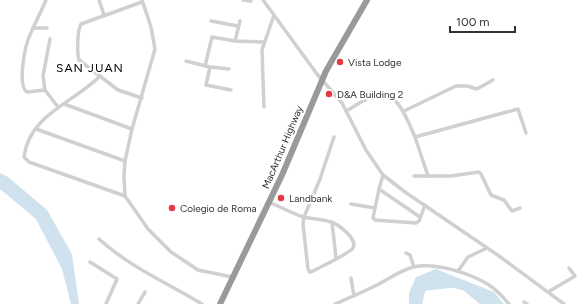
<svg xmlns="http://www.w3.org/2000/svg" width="586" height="304" viewBox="0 0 586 304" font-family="Figtree,sans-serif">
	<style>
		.water { fill: #cfe2ee }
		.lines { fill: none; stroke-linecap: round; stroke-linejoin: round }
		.river { stroke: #cfe2ee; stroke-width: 8 }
		.street { stroke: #d0d0d0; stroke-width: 3.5 }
		.highway { stroke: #9a9a9a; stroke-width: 6 }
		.poi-dot { fill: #e63946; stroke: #fff; stroke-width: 1.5 }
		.labels { text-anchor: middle; stroke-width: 4; stroke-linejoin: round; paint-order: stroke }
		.poi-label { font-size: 10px; fill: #333; stroke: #fff; text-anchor: start }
		.street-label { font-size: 10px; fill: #333; stroke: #fff }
		.quarter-label { font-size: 12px; letter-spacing: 1px; fill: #000; stroke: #fff }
	</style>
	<rect width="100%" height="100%" fill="#fff"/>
	<g class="water">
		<path d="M0 173 8 177 47 210 72 254 79 304H71L62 269 36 219 0 189Z"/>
		<path d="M436 269 494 292 504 304H490L466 291 437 284 427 288 423 296 422 304H409V293L416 277Z"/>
	</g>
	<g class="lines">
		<g class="river">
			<path d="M468 289 486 304"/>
			<path d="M418 304 422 287 449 284"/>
		</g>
		<g class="street">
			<path d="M99 0 104 15"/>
			<path d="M142 0 151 27 155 49 132 129 125 161 124 177 125 196 148 229 171 252 198 270 232 277"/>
			<path d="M243 0 251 1"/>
			<path d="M263 0 317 74 342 103 366 150 383 175 405 192 499 256 564 304"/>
			<path d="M211 21 238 26"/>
			<path d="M33 28H47"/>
			<path d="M50 39 43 76 45 90 58 107"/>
			<path d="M235 41 240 21"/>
			<path d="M186 61 210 67 229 69"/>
			<path d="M205 66 212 37 235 41 263 42"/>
			<path d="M210 67 206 85 231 90"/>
			<path d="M99 77C73 103 29 115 24 157L29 162 125 196"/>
			<path d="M45 90 27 92C17 86 25 45 30 35 35 23 41 12 46 0"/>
			<path d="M142 98 118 90 79 60C77 53 77 31 81 24L142 2"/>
			<path d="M64 104 132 129"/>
			<path d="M264 107 262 50 274 15"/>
			<path d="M346 111C356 106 368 96 379 94 398 91 409 124 415 137L518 109 526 133"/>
			<path d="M404 111 456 86H467L477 89 493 80"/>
			<path d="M36 129 125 161"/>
			<path d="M415 137 428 176H451L479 172 481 174 491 195 504 200 512 211 520 208"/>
			<path d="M383 175 379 189 420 217"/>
			<path d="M414 176H428"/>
			<path d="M379 189 373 218 375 220 416 223 419 221 425 205"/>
			<path d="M269 202C280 207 292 213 303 217 312 219 322 219 331 222 338 224 358 239 353 248 349 254 320 267 313 271L310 272 308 269 303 224 304 217 320 179 334 137"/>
			<path d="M351 204 375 208"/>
			<path d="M332 222 336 258"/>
			<path d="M99 239C131 268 166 282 202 304"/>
			<path d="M406 253 410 255 414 267"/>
			<path d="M90 262 117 279 106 304"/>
			<path d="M458 271 468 257 487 248"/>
			<path d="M351 278 354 296"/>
			<path d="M548 292 575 276 569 268"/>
			<path d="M524 302 527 304"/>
			<path d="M138 304 145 292"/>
			<path d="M335 304C349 298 363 292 377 285 389 279 399 271 413 267 435 262 470 273 489 285 497 290 503 297 509 304"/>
		</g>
		<path class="highway" d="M220 304 282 175 326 71 367 0"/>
	</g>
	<g class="poi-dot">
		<circle cx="340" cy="62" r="4"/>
		<circle cx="329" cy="94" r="4"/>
		<circle cx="281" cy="198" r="4"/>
		<circle cx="172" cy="208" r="4"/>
	</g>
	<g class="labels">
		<g class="poi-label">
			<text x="348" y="66">Vista Lodge</text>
			<text x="337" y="98">D&amp;A Building 2</text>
			<text x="289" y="202">Landbank</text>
			<text x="180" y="212">Colegio de Roma</text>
		</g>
		<g class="street-label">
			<text transform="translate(282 147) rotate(-67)" y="4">MacArthur Highway</text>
		</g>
		<g class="quarter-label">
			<text x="90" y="72">SAN JUAN</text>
		</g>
	</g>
	<path d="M450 26v6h65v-6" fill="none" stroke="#333333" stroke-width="2"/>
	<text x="456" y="26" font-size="12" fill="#333333" stroke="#ffffff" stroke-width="3" paint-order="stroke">100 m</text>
</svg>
